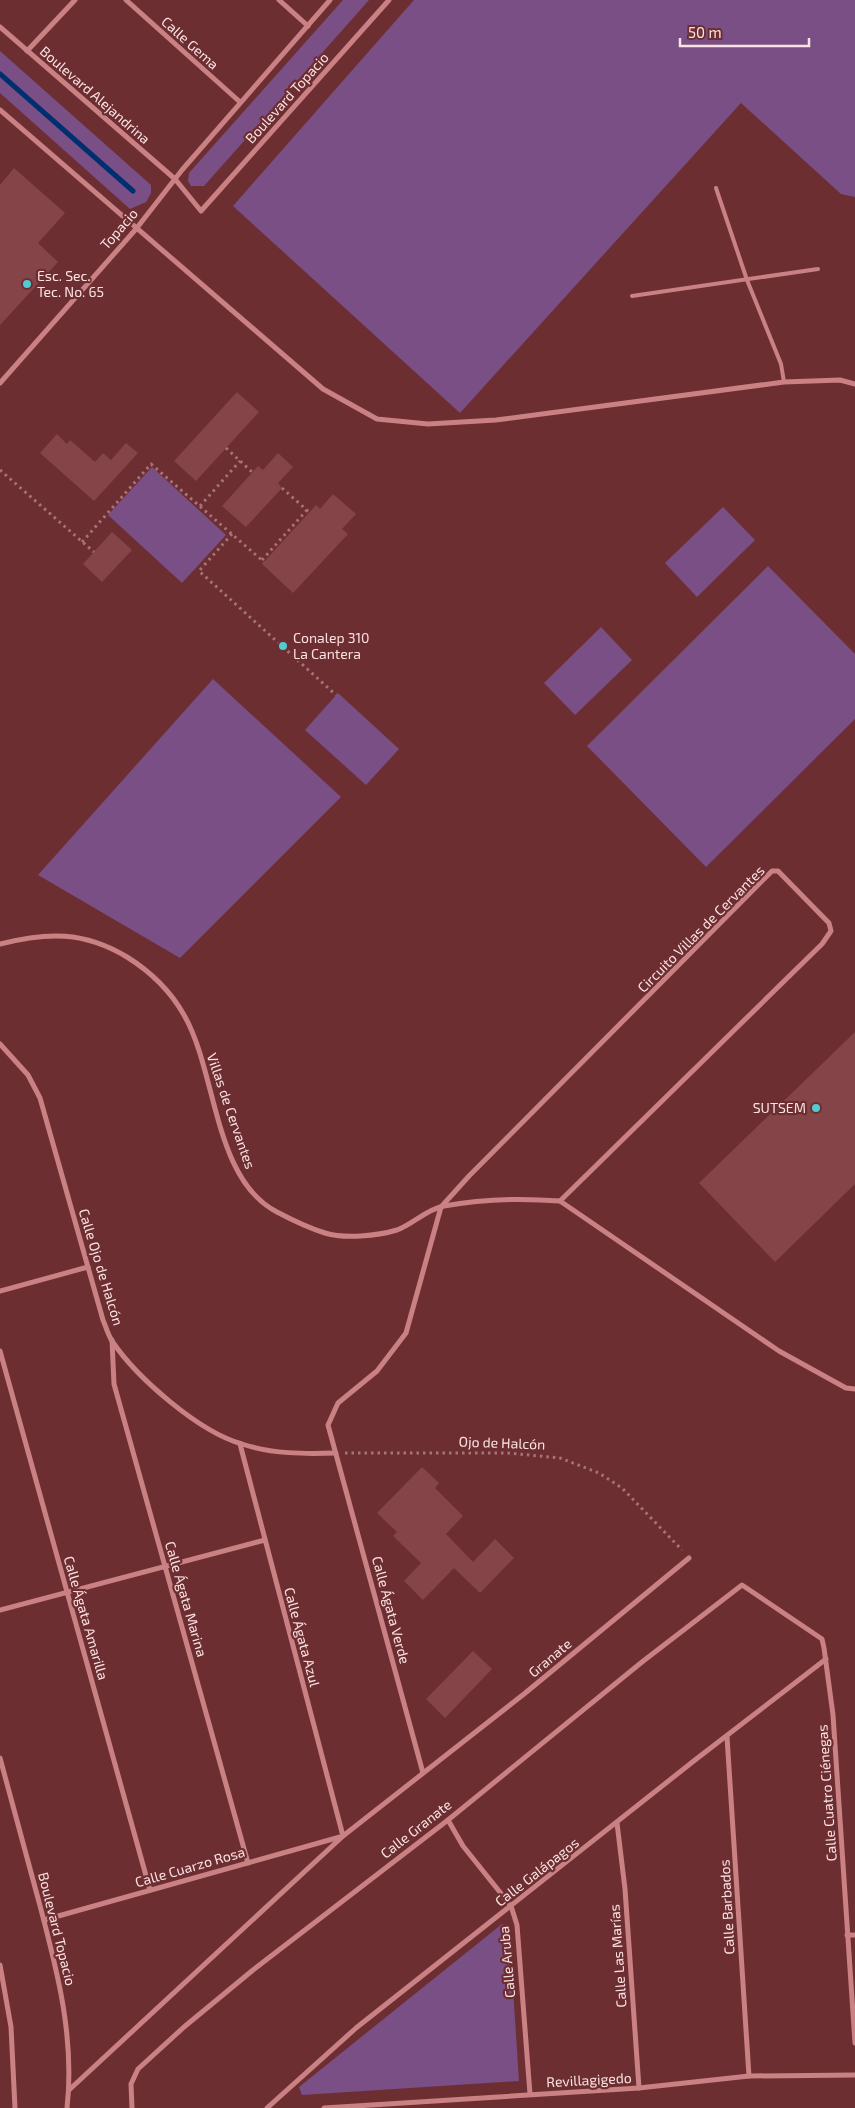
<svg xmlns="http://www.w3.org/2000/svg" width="855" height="2108" viewBox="0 0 855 2108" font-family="'Exo 2',sans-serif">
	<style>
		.green { fill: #7a4f86 }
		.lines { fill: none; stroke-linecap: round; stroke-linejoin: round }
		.stream { stroke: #002f70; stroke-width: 5 }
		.building { fill: #854447 }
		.path { stroke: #a57477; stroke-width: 3; stroke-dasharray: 2.5 4; stroke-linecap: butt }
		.lane { stroke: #c98183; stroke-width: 4 }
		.street { stroke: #c98183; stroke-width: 5 }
		.poi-dot { fill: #52ccd1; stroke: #6d2e32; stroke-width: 2 }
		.labels { text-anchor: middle; stroke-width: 4.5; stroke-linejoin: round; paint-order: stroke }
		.street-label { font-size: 14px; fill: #fbe2e2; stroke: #6d2e32 }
		.poi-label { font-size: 14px; fill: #fbe2e2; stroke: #6d2e32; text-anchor: start }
	</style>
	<rect width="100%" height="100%" fill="#6d2e32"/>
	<g class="green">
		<path d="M343 0H369L204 186H191L188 181 189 173Z"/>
		<path d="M414 0H855V197L841 194 741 103 460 413 233 206Z"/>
		<path d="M0 51 151 185V193L146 202 130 209 0 93Z"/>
		<path d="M152 467 226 535 182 583 108 515Z"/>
		<path d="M723 507 755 540 697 597 665 563Z"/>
		<path d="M768 566 855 654V719L706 867 587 746Z"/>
		<path d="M601 627 632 660 575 715 544 683Z"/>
		<path d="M213 679 341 797 180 958 38 875Z"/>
		<path d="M338 693 399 749 366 785 305 730Z"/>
		<path d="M502 1924 509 1927 519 2081 302 2095 299 2087Z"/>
	</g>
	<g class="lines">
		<path class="stream" d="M0 74 133 191"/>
	</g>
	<g class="building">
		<path d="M14 168 65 213 38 243 58 262 0 325V185Z"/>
		<path d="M237 392 259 412 196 481 174 461Z"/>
		<path d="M57 434 67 444 70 440 95 462 103 453 111 460 126 443 138 453 94 501 40 453Z"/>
		<path d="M278 453 293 467 278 483 282 488 246 527 222 506 258 466 263 470Z"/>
		<path d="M333 494 356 514 342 529 348 534 293 593 262 564 316 505 320 509Z"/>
		<path d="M112 532 132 550 102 582 83 564Z"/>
		<path d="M855 1032V1184L775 1262 699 1183Z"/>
		<path d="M422 1467 439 1483 435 1488 463 1516 446 1534 473 1562 495 1539 514 1558 480 1593 454 1568 423 1600 404 1581 421 1563 393 1536 397 1532 377 1513Z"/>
		<path d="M473 1651 492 1669 445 1718 426 1699Z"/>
	</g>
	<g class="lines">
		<g class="path">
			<path d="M226 448 252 472"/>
			<path d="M0 470 94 552"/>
			<path d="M282 488 309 512"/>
			<path d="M200 506 240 461"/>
			<path d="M232 534 199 571 336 695"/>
			<path d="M82 542 151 464 264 562"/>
			<path d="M262 560 307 510"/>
			<path d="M345 1453H508L560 1458 599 1473 622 1488 682 1550"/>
		</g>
		<g class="lane">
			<path d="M716 188 747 280 781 364 784 382"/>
			<path d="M632 296 818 269"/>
		</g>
		<g class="street">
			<path d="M126 0 240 102"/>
			<path d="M279 0 308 26"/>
			<path d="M0 27 175 179 201 211 389 0"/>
			<path d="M27 51 75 0"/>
			<path d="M0 110 323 389 377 419 428 424 496 420 784 382 840 380 855 384"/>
			<path d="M0 383 136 229 182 170 330 0"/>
			<path d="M0 944C47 932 84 931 127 957 151 972 170 990 184 1015 217 1072 213 1179 277 1212 292 1220 309 1228 325 1233 345 1239 377 1236 397 1230 413 1224 427 1209 444 1206 482 1199 521 1198 560 1201L779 1351 846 1388 855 1389"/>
			<path d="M0 1044 28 1075 40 1098 103 1320C106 1327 108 1335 112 1341 137 1378 199 1432 242 1444 272 1454 304 1454 336 1453"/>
			<path d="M0 1291 88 1267"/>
			<path d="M112 1340 114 1384 248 1863"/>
			<path d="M0 1351 150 1890"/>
			<path d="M240 1444 343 1836"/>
			<path d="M0 1610 265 1540"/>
			<path d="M727 1737 749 2076"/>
			<path d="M0 1758C13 1806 26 1854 39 1902 57 1970 75 2037 67 2108"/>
			<path d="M423 1773 328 1425 338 1403 377 1371 406 1333 441 1207 469 1176 772 871H778L829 923 831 931 822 944 560 1201"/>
			<path d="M448 1820 463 1846 511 1906 517 1925 530 2094"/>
			<path d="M617 1823 625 1889 639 2088"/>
			<path d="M44 1920 340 1837"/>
			<path d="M847 1935H855"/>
			<path d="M0 1965 11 2027 15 2108"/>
			<path d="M69 2090 343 1836 524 1694 689 1558"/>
			<path d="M132 2108 131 2084 138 2069 184 2027 253 1970 448 1820 642 1662 742 1585 822 1639 824 1648 833 1715 855 2043"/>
			<path d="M267 2108 356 2028 695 1760 826 1659"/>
			<path d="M324 2108 639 2088 749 2076 855 2075"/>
		</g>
	</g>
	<g class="poi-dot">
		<circle cx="27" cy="284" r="5"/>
		<circle cx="283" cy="646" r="5"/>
		<circle cx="816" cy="1108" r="5"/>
	</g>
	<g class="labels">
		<g class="street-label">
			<text transform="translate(190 43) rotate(42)" y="5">Calle Gema</text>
			<text transform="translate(95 95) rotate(41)" y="5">Boulevard Alejandrina</text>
			<text transform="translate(287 98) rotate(-48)" y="5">Boulevard Topacio</text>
			<text transform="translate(119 229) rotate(-49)" y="5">Topacio</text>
			<text transform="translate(701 929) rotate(-45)" y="5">Circuito Villas de Cervantes</text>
			<text transform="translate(231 1111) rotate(71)" y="5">Villas de Cervantes</text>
			<text transform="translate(101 1267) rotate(73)" y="5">Calle Ojo de Halcón</text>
			<text transform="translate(502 1443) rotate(2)" y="5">Ojo de Halcón</text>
			<text transform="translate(186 1599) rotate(74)" y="5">Calle Ágata Marina</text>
			<text transform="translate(391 1610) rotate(75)" y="5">Calle Ágata Verde</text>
			<text transform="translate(86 1618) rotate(74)" y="5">Calle Ágata Amarilla</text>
			<text transform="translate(302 1637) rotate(75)" y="5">Calle Ágata Azul</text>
			<text transform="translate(550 1658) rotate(-40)" y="5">Granate</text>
			<text transform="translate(827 1793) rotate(-94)" y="5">Calle Cuatro Ciénegas</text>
			<text transform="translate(416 1829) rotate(-38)" y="5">Calle Granate</text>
			<text transform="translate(190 1867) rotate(-16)" y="5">Calle Cuarzo Rosa</text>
			<text transform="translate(537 1872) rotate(-38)" y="5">Calle Galápagos</text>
			<text transform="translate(727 1907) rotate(-93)" y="5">Calle Barbados</text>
			<text transform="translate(57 1929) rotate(76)" y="5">Boulevard Topacio</text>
			<text transform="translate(618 1956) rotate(-94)" y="5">Calle Las Marías</text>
			<text transform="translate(507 1962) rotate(-95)" y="5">Calle Aruba</text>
			<text transform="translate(589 2080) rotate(-3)" y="5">Revillagigedo</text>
		</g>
		<g class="poi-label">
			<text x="37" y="281">Esc. Sec.<tspan x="37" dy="16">Tec. No. 65</tspan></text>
			<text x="293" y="643">Conalep 310<tspan x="293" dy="16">La Cantera</tspan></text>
			<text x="806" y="1113" text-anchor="end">SUTSEM</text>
		</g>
	</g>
	<path d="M680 38v8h129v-8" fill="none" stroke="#fbe2e2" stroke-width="2.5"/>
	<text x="688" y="38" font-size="15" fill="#fbe2e2" stroke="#6d2e32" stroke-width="4" paint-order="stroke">50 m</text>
</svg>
